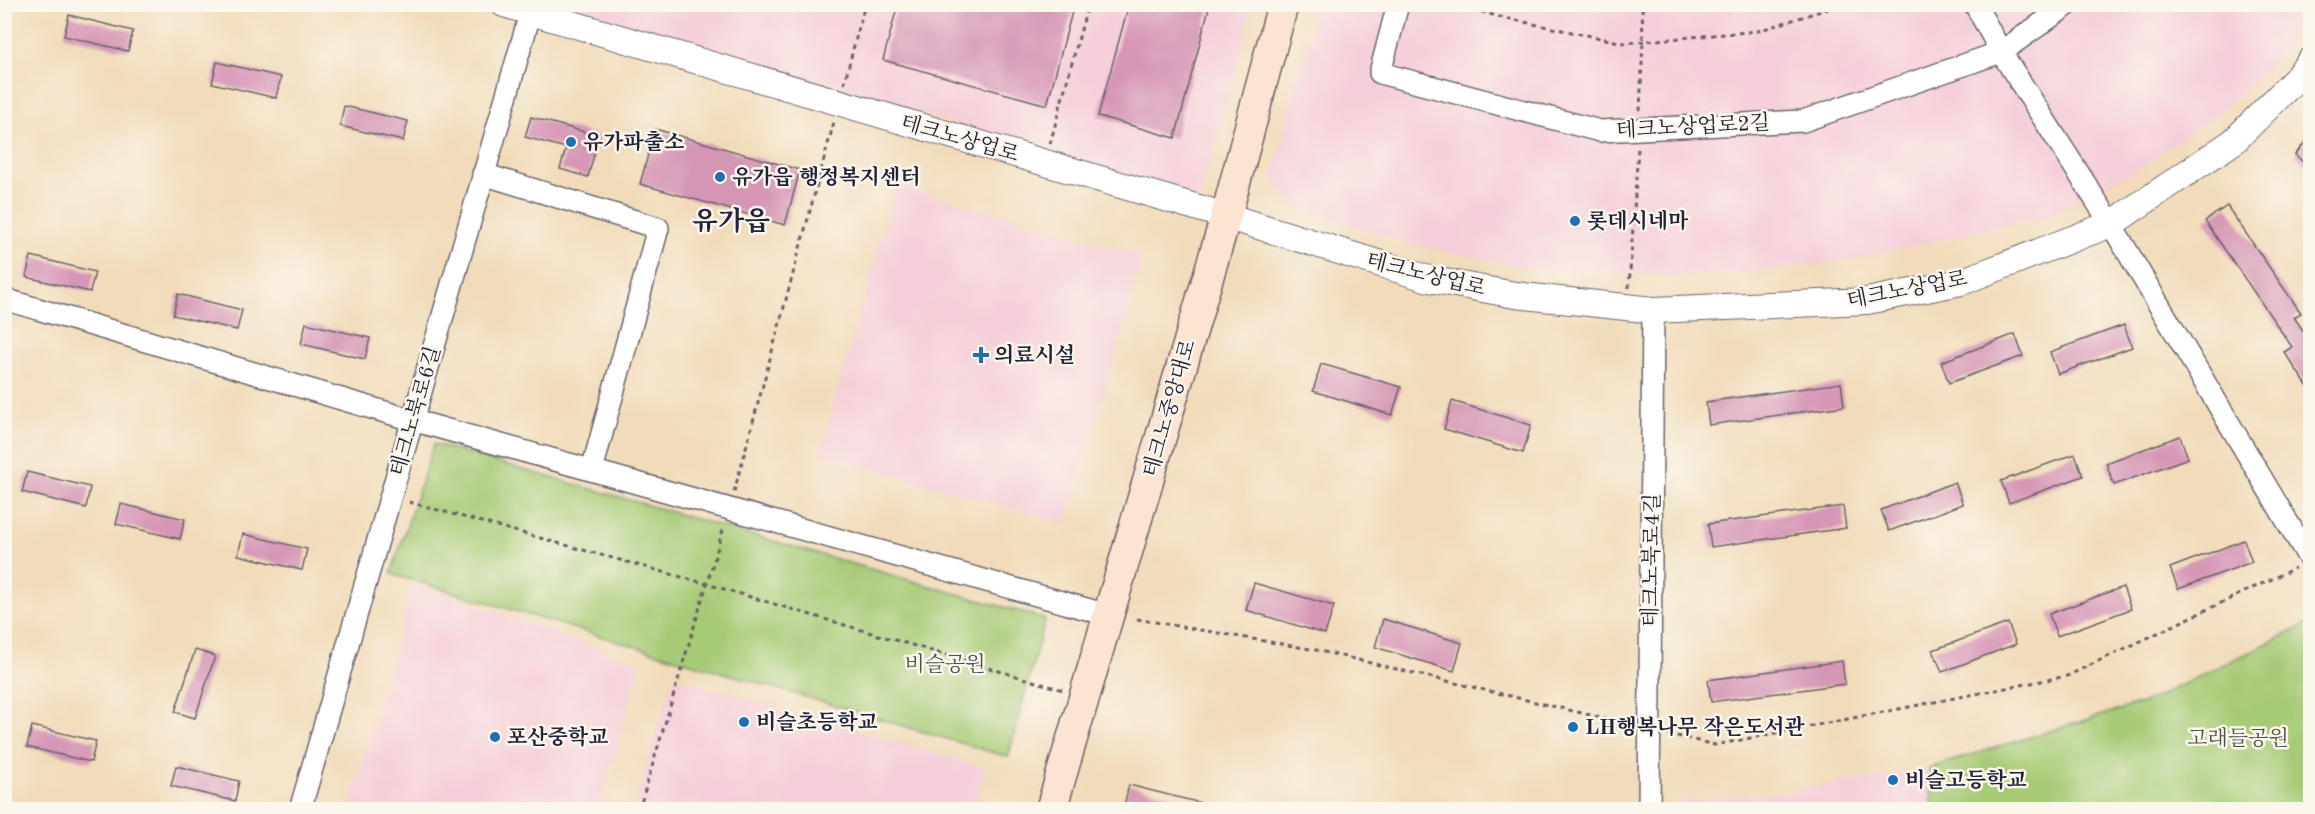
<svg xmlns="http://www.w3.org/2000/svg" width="2315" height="814" viewBox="0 0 2315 814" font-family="'Old Standard TT','Noto Serif KR',serif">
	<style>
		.built { fill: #f5cfd9 }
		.green { fill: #a6ca74; stroke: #647658; stroke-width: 1.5 }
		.building { fill: #d696b6 }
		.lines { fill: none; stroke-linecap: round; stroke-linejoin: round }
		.minor-casing { stroke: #6a6367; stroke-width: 24 }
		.tertiary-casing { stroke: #6a6367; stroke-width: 28 }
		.secondary-casing { stroke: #6a6367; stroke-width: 33 }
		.path { stroke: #6a6367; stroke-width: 3; stroke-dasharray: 4.5 4.5; stroke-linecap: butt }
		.minor { stroke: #fff; stroke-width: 21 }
		.tertiary { stroke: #fff; stroke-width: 26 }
		.secondary { stroke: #fde3d1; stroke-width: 30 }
		.poi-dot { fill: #1f6fb2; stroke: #fbf7ec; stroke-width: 2 }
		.labels { text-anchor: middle; stroke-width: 5; stroke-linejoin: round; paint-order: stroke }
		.street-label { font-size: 21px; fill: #22223b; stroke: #fbf7ec }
		.poi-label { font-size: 21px; font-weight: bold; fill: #22223b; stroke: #fbf7ec; text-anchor: start }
		.park-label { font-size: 21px; fill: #4a544c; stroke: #fbf7ec }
		.district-label { font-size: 27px; font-weight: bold; fill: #22223b; stroke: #fbf7ec }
	</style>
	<rect width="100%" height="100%" fill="#fbf7ec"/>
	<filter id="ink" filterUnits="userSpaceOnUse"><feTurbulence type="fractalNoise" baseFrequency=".0167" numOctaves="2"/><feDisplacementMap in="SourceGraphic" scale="12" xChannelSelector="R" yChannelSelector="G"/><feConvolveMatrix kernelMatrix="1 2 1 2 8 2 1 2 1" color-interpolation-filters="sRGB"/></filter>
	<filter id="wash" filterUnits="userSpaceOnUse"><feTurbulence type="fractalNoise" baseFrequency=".008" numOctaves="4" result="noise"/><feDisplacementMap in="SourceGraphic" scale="24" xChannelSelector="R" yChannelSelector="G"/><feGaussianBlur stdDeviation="1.35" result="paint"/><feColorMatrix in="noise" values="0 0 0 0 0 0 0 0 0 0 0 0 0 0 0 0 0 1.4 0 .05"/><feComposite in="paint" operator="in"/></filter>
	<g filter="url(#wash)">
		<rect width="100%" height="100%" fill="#f1dbba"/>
		<g class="built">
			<path d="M562 5H1253L1200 199Z"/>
			<path d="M1317 5H2310V16L2273 62 2215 116 2134 171 2044 217 1855 259 1763 271 1685 276 1529 268 1411 244 1298 209 1271 179Z"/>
			<path d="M897 185 1143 256 1066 524 820 453Z"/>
			<path d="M414 582 641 664 599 809H349Z"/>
			<path d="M673 677 986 768 974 809H634Z"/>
			<path d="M1929 768 1933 809 1674 810V802L1785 792Z"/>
		</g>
		<g class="green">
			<path d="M434 444 1045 619 1008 757 391 574Z"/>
			<path d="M2309 623 2310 625V809H1933L1929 768 2151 700Z"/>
		</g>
		<g id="blocks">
			<g class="building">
				<path d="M898 4H1045L1072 12 1047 105 883 60Z"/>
				<path d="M1129 4H1210L1175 138 1098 116Z"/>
				<path d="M69 15 133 31 128 51 64 36Z"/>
				<path d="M217 62 281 77 276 98 212 83Z"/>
				<path d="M344 106 408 121 403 141 340 126Z"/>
				<path d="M531 117 599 136 588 177 560 169 566 148 525 137Z"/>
				<path d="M655 129 800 170 785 225 640 184Z"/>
				<path d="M2310 136V168L2295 155Z"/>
				<path d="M2227 206 2301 313 2294 317 2310 341V390L2284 352 2292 347 2205 221Z"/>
				<path d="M31 256 95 272 90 292 26 277Z"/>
				<path d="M178 294 242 310 237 330 173 315Z"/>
				<path d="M306 323 370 338 365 359 301 344Z"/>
				<path d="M2124 325 2132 347 2058 374 2050 352Z"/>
				<path d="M2015 334 2023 356 1949 383 1941 362Z"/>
				<path d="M1321 364 1401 387 1392 415 1313 391Z"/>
				<path d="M1841 383 1844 406 1709 425 1706 402Z"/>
				<path d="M1452 401 1531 425 1523 453 1444 429Z"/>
				<path d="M2180 436 2188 458 2114 485 2106 463Z"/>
				<path d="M2075 454 2083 476 2009 503 2001 481Z"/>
				<path d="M27 472 90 487 86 508 22 492Z"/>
				<path d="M1955 482 1963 504 1889 531 1881 510Z"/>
				<path d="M121 504 185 519 180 539 116 524Z"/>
				<path d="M1843 506 1846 528 1711 547 1708 524Z"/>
				<path d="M243 534 307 549 302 570 238 555Z"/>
				<path d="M2244 540 2252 562 2178 589 2170 568Z"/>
				<path d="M1254 583 1334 606 1325 634 1246 610Z"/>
				<path d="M2123 587 2131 609 2057 636 2049 614Z"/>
				<path d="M1383 619 1462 643 1454 671 1375 647Z"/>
				<path d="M2008 623 2016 644 1942 672 1933 650Z"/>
				<path d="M195 650 215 656 195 718 175 712Z"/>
				<path d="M1842 661 1845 684 1711 702 1708 680Z"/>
				<path d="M32 726 96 741 91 762 27 747Z"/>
				<path d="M176 766 239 781 235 801 171 786Z"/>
				<path d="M1129 785 1205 804V810H1123Z"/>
			</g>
		</g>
	</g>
	<g filter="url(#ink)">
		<use href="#blocks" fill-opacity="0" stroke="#6a6367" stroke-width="1.5"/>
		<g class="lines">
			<g class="minor-casing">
				<g id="minor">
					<path d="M1398 4 1380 73 1600 131 1803 121 2001 52 2069 4"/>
					<path d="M1975 4 2001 52 2111 224 2310 560"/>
					<path d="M483 174 658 228 592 470"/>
					<path d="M4 299 412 420 1108 615"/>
					<path d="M300 810 533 4"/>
					<path d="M1649 810 1653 310"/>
				</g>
			</g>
			<g class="tertiary-casing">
				<path id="tertiary" d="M504 4 1226 216 1429 279 1515 295 1653 310 1867 301 1961 282 2111 224 2234 141 2294 81 2310 61"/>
			</g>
			<g class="secondary-casing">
				<path id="secondary" d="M1051 810 1226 216 1283 4"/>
			</g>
			<g class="path">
				<path d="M1455 4 1500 17 1624 43 1758 31 1843 4"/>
				<path d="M844 84 865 4"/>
				<path d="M1640 111 1643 41 1642 4"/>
				<path d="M1050 144 1088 4"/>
				<path d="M1629 288 1638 148"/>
				<path d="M734 492 834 122"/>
				<path d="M409 502 707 584 1063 690"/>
				<path d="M1137 619 1316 650 1632 725"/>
				<path d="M1668 734 1715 745 2067 676 2295 568"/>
				<path d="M639 810 724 527"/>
			</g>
			<use href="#minor" class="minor"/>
			<use href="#tertiary" class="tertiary"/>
			<use href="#secondary" class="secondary"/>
		</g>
	</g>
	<g class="poi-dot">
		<circle cx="571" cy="142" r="6"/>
		<circle cx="720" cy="177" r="6"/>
		<circle cx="1575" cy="221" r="6"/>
		<path d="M978 346h6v6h6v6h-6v6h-6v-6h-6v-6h6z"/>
		<circle cx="744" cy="722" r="6"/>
		<circle cx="1573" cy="727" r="6"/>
		<circle cx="495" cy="737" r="6"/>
		<circle cx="1893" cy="780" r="6"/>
	</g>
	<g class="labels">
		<g class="street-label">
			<text transform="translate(1693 126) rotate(-3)" y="7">테크노상업로2길</text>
			<text transform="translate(960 138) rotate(16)" y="7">테크노상업로</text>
			<text transform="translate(1426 274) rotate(14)" y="7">테크노상업로</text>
			<text transform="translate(1907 289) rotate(-11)" y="7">테크노상업로</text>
			<text transform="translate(1169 408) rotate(-74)" y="7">테크노중앙대로</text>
			<text transform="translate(415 411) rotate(-74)" y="7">테크노북로6길</text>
			<text transform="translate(1651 560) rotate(-89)" y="7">테크노북로4길</text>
		</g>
		<g class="poi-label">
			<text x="583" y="149">유가파출소</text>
			<text x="732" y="184">유가읍 행정복지센터</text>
			<text x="1587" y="228">롯데시네마</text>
			<text x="994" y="362">의료시설</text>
			<text x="756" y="729">비슬초등학교</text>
			<text x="1585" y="734">LH행복나무 작은도서관</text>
			<text x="507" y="744">포산중학교</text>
			<text x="1905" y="787">비슬고등학교</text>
		</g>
		<g class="park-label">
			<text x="945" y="671">비슬공원</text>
			<text x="2238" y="745">고래들공원</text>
		</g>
		<g class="district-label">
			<text x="731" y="230">유가읍</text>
		</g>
	</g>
	<rect width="2315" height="814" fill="none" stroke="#fbf7ec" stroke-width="24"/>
</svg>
